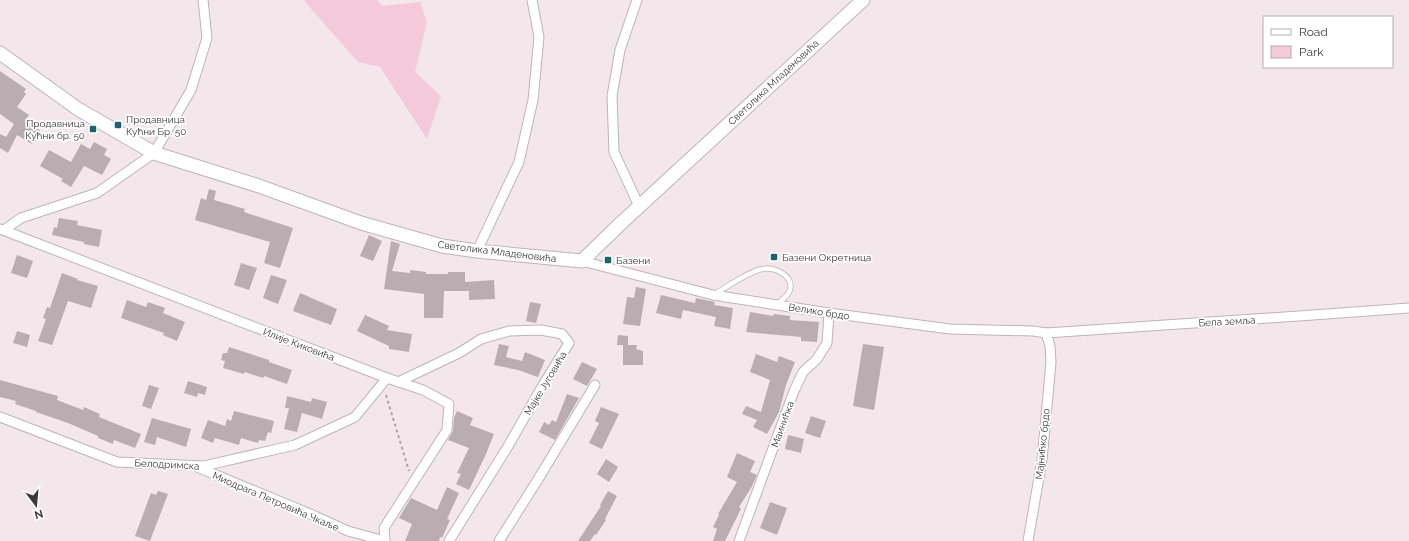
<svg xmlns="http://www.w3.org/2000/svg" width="1409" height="541" viewBox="0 0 1409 541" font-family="Raleway,sans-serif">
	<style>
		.green { fill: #f4c9da }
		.building { fill: #baadb2 }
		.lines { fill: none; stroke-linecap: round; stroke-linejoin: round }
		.lane-casing { stroke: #c0b3b8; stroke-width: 6 }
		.street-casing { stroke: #c0b3b8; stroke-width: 11 }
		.secondary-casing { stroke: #c0b3b8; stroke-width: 15 }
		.path { stroke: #ada3a7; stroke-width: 2; stroke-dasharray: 3 3; stroke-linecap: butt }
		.lane { stroke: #fff; stroke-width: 4.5 }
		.street { stroke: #fff; stroke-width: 9 }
		.secondary { stroke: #fff; stroke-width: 13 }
		.poi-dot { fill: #19646f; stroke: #fff; stroke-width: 1.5 }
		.labels { text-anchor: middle; stroke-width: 3.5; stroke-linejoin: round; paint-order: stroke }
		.street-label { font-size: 10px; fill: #3e383a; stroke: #fff }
		.poi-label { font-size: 10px; fill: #3e383a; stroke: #fff; text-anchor: start }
	</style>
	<rect width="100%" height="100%" fill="#f4e7ec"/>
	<path class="green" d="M305 0H377L382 6 420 2 427 22 415 72 441 96 427 139 380 67 358 62 305 2Z"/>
	<g class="building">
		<path d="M0 71 26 89 24 92 26 94 17 107 29 115 25 121 40 130 32 144 17 135 8 153 0 148V134L6 137 14 124 0 114Z"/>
		<path d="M94 142 107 149 104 155 111 159 102 175 84 166 71 187 61 181 63 179 40 166 49 150 71 162 81 144 90 149Z"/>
		<path d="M209 189 216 191 214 200 245 209 244 212 293 228 280 268 264 263 270 242 195 220 201 198 206 200Z"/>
		<path d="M59 218 78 221 77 225 102 230 99 247 84 244V242L52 235 54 227 57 228Z"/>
		<path d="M369 235 382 241 373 261 360 256Z"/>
		<path d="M391 241 400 244 392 271 410 273V270L426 272V274H448V272H465V282L494 280 495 299 469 300V291H444L443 318H424V294L384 289Z"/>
		<path d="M17 255 33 261 27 278 11 273Z"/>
		<path d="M241 263 257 268 249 290 234 285Z"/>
		<path d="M62 273 78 279 77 280 98 286 91 308 68 301 52 345 38 341 46 319 43 318 47 307 50 308Z"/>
		<path d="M271 275 287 280 278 304 263 298Z"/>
		<path d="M636 287 646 289 640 326 623 324 627 297 634 298Z"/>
		<path d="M300 293 337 309 331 325 293 311Z"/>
		<path d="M661 295 695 303 696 298 715 302 714 305 733 308 730 329 714 326 716 317 683 310 681 319 656 313Z"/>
		<path d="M127 300 146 307 148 302 165 308 163 313 185 322 177 341 163 335 164 333 121 318Z"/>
		<path d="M530 302 541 304 536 323 526 321Z"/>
		<path d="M750 312 773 316 774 314 790 316V320L819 322 817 342 801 341V337L746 332Z"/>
		<path d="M365 315 389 326 387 330 412 334 409 352 389 349V346L357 331Z"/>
		<path d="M17 331 30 335 27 347 13 343Z"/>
		<path d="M618 335 628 336V345H637L636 349 643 351V365H623V345H617Z"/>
		<path d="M499 344 509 346 506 357 522 361 525 352 545 360 538 377 518 370 494 365Z"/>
		<path d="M863 344 884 347 874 410 853 406Z"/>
		<path d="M229 347 269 360V362L292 370 287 384 264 376 263 378 245 372 244 374 223 368 225 361 221 360 223 353H227Z"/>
		<path d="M756 354 777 362 779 356 795 362 786 385 779 412 767 434 753 427 757 420 742 414 746 406 761 412 770 380 750 372Z"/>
		<path d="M582 362 597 369 587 386 573 379Z"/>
		<path d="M0 380 58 396 57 400 83 410 84 407 100 414 99 417 141 434 135 448 114 440 113 444 98 438V436L68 423 36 412V411L15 404 16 401 0 397Z"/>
		<path d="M188 381 207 387 205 395 198 393 197 397 184 393Z"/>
		<path d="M149 385 159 388 151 409 142 406Z"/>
		<path d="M567 394 579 398 555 440 539 432 544 422 549 425 552 420 556 422Z"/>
		<path d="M287 396 311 402 312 398 327 402 322 419 302 413 297 432 284 429 289 408H285Z"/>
		<path d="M601 407 619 414 602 449 589 443 599 423 595 421Z"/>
		<path d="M234 411 274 421 271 433 268 432 265 441 259 440 258 443 241 438 239 445 215 438 213 443 201 438 208 420 225 426 227 419 231 421Z"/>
		<path d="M457 411 473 418 470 425 494 434 486 454 469 490 456 484 461 474 457 473 469 448 448 440 453 431 454 418Z"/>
		<path d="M811 416 826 421 820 438 805 433Z"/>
		<path d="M152 418 191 429 186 447 157 437 155 445 144 442Z"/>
		<path d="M788 435 804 439 801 453 785 449Z"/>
		<path d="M737 453 755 461 750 472 757 475 751 488 739 507 741 509 725 541H713L717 529 713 527 719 515 718 514 737 482 727 477Z"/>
		<path d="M606 459 618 467 609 482 597 474Z"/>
		<path d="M447 487 459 493 447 519 450 520 442 538 440 537 439 541H405L412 524 399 518 411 498 437 510Z"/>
		<path d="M158 491 168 494 150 541 135 536 151 493 156 495Z"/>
		<path d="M608 491 617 496 605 519 606 520 596 535 595 534 590 541H578L601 506 600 505Z"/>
		<path d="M770 502 787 508 777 535 760 528Z"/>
	</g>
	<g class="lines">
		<g class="lane-casing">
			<path id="lane" d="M715 294C730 285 746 273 762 269 774 267 794 275 790 290 788 296 782 300 777 304"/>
		</g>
		<g class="street-casing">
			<g id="street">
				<path d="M637 0 620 50 612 96 614 152 639 206"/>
				<path d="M0 229 387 378 423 390 449 404 447 430 384 528 385 541"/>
				<path d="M4 230 21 218 97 193 154 153 191 90 207 38 203 0"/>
				<path d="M477 251 519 162 533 100 539 37 532 0"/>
				<path d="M582 261 713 295 829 313 950 329 1033 331 1046 333 1050 346 1051 362 1042 460 1028 541"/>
				<path d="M1046 333 1299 316 1409 308"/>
				<path d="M398 382 459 353 481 339 509 331 541 330 562 334 569 343 543 385 507 448 449 541"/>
				<path d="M0 417 117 462 204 466 295 445 355 417 387 378"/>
				<path d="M197 467 315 516 348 531 385 541"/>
				<path d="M499 541 537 481 595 385"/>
				<path d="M739 541 794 391 803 372 817 359 827 343 829 313"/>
			</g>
		</g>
		<g class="secondary-casing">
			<path id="secondary" d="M0 53 78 109 154 153 259 186 361 223 442 246 477 251 582 261 619 225 863 0"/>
		</g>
		<path class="path" d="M386 395 409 471"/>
		<use href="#lane" class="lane"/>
		<use href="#street" class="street"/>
		<use href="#secondary" class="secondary"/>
	</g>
	<g class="poi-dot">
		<rect x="114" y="121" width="8" height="8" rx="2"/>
		<rect x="89" y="125" width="8" height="8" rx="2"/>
		<rect x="770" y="253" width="8" height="8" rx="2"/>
		<rect x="604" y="256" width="8" height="8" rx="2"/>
	</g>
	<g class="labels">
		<g class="street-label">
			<text transform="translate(773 82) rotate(-43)" y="4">Светолика Младеновића</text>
			<text transform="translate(497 251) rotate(7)" y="4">Светолика Младеновића</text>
			<text transform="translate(819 311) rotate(9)" y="4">Велико брдо</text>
			<text transform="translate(1227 321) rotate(-3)" y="4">Бела земља</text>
			<text transform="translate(299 344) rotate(21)" y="4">Илије Киковића</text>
			<text transform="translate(545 383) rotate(-59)" y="4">Мајке Југовића</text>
			<text transform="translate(782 424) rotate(-70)" y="4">Маинићка</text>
			<text transform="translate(1042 444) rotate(-84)" y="4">Мајнићко брдо</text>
			<text transform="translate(167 464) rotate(3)" y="4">Белодримска</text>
			<text transform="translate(276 501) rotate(23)" y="4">Миодрага Петровића Чкаље</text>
		</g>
		<g class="poi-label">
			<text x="126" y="123">Продавница<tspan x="126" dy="12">Кућни Бр. 50</tspan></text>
			<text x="85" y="127" text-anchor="end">Продавница<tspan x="85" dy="12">Кућни бр. 50</tspan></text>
			<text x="782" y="261">Базени Окретница</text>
			<text x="616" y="264">Базени</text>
		</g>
	</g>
	<rect x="1263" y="16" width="130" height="52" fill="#ffffff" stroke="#b2afb0"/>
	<rect x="1271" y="29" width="20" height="6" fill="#ffffff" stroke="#b2afb0"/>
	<text x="1299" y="36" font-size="12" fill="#3e383a">Road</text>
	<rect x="1271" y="46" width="20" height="12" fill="#f4c9da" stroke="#b2afb0"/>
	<text x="1299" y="56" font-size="12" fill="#3e383a">Park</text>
	<g transform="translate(36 505) rotate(164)" stroke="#ffffff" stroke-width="3" paint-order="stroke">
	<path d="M0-3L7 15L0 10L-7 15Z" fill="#3e383a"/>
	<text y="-6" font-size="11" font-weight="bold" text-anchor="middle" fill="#3e383a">N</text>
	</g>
</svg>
